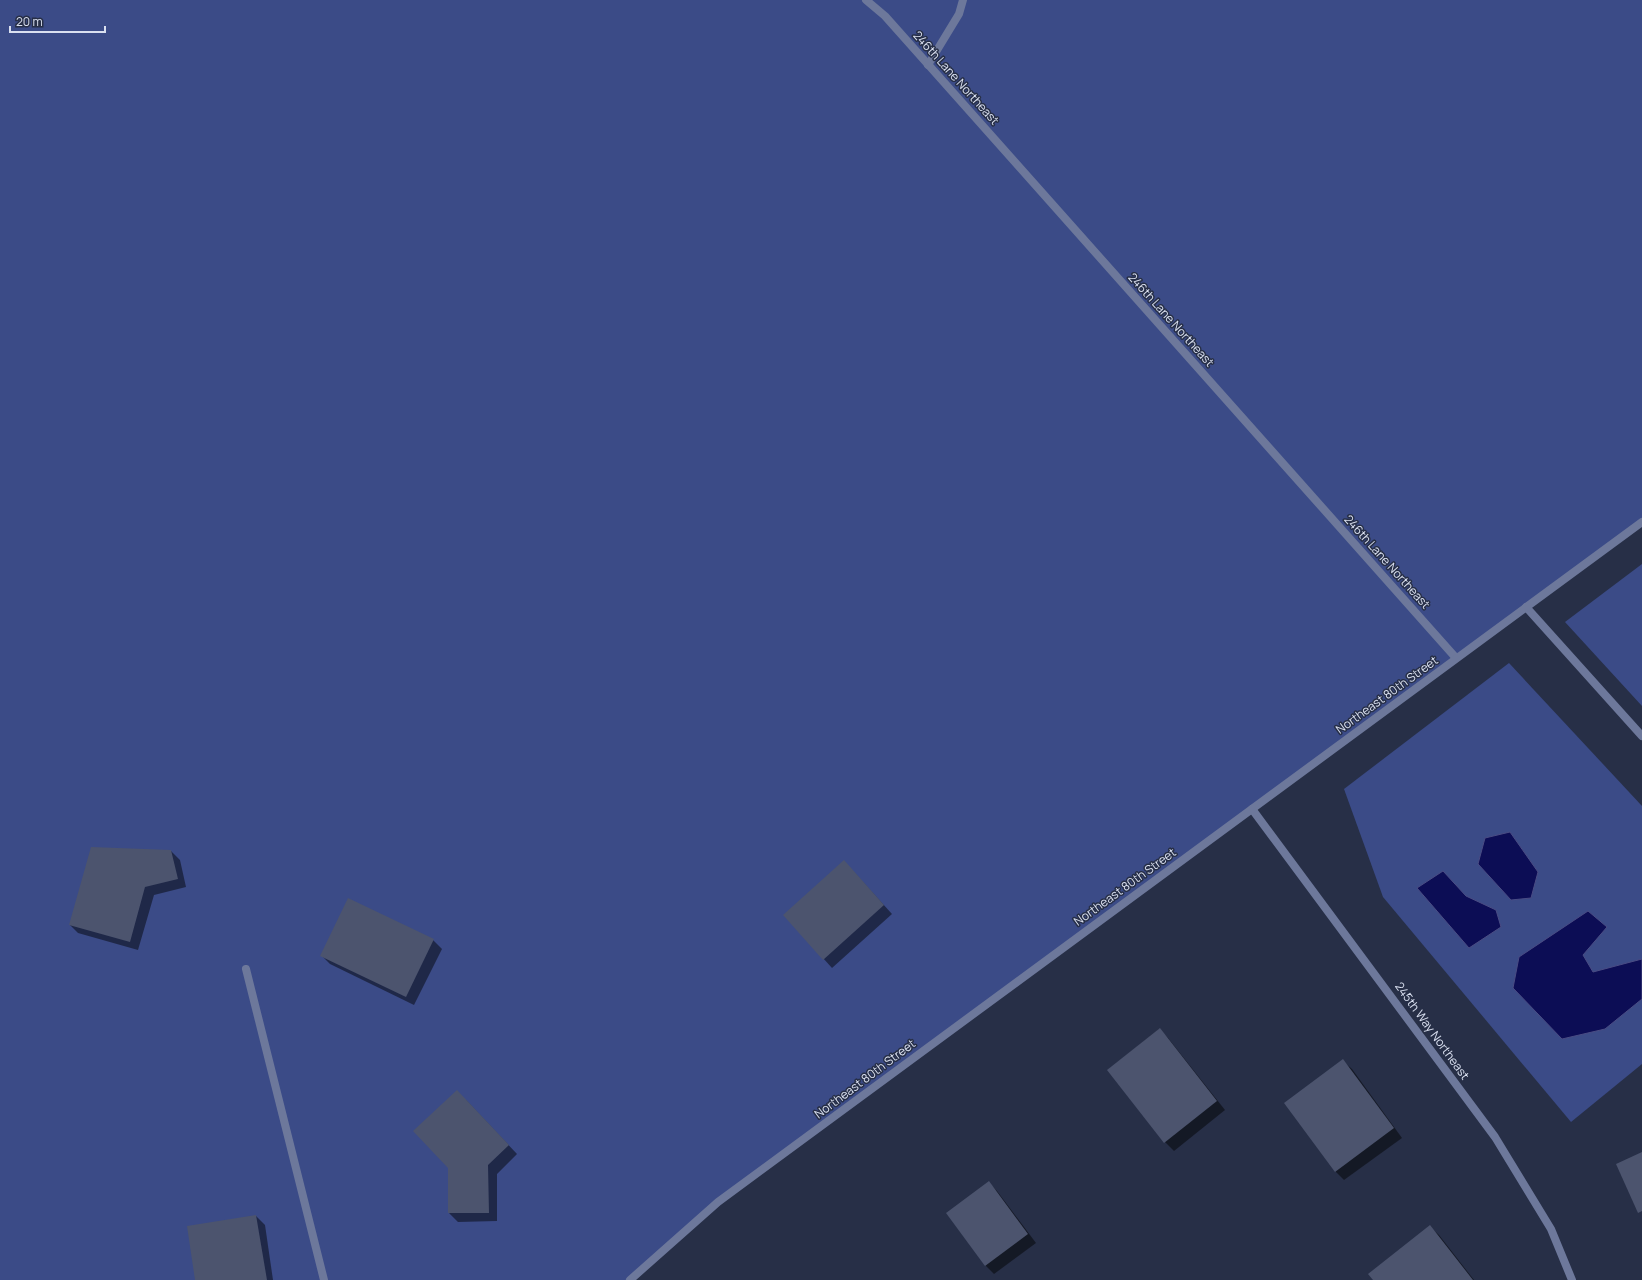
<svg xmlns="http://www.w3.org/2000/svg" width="1642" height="1280" viewBox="0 0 1642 1280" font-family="Manrope,sans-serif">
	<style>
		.green { fill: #3b4b87 }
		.water { fill: #0c0d55; stroke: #4a4c84 }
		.shadow { fill: #0007 }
		.building { fill: #4c546e }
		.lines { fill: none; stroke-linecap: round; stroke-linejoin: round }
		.minor { stroke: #6d789b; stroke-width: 8 }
		.labels { text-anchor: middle; stroke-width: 3; stroke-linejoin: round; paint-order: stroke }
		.street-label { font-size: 12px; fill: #dae0f0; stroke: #272f47 }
	</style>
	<rect width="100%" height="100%" fill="#272f47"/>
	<g class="green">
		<path d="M0 0H1642V522L718 1202 630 1280H0Z"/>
		<path d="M1642 564V706L1565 622Z"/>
		<path d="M1509 663 1642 806V1064L1571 1122 1383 897 1344 789Z"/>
	</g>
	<g class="water">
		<path d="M1510 832 1538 872 1531 898 1511 900 1478 864 1485 838Z"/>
		<path d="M1443 871 1466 896 1496 910 1501 927 1469 948 1417 888Z"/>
		<path d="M1588 911 1607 927 1583 955 1593 972 1642 959V999L1605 1029 1562 1039 1513 988 1519 957Z"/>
	</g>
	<g class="shadow">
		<path d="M171 851 180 860 186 887 154 895 138 950 78 933 70 925Z"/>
		<path d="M852 870 892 914 832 968 784 915Z"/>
		<path d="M433 940 442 949 414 1005 330 964 321 955Z"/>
		<path d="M1159 1029 1168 1038 1225 1110 1174 1151 1165 1142 1108 1070Z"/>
		<path d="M1343 1061 1352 1069 1402 1138 1344 1180 1335 1171Z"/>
		<path d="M466 1100 517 1154 497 1174V1221L458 1222 449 1213Z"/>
		<path d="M989 1183 997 1191 1036 1243 994 1274 985 1265Z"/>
		<path d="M256 1216 265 1225 273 1280H196Z"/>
		<path d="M1430 1227 1439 1235 1474 1280H1374Z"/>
	</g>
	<g class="building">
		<path d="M91 847 171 850 178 879 145 887 130 942 69 925Z"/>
		<path d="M844 860 884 905 823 960 783 915Z"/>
		<path d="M348 898 434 939 406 997 320 956Z"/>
		<path d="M1160 1028 1217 1101 1164 1143 1107 1070Z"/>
		<path d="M1343 1059 1394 1128 1335 1172 1284 1103Z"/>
		<path d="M457 1090 509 1145 488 1165 489 1213H448V1168L413 1131Z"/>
		<path d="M1642 1152V1211L1638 1213 1616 1164Z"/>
		<path d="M989 1181 1028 1234 985 1266 946 1213Z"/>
		<path d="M256 1215 267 1280H195L187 1226Z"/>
		<path d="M1430 1225 1473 1280H1373L1368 1274Z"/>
	</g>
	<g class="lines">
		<g class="minor">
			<path d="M866 0 885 16 1456 658"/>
			<path d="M928 65 959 14 963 0"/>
			<path d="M1526 607 1642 736"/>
			<path d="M1252 809 1495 1137 1551 1229 1572 1280"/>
			<path d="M246 969 324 1280"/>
			<path d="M630 1280 718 1202 1642 522"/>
		</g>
	</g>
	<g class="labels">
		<g class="street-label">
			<text transform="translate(956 78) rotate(48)" y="4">246th Lane Northeast</text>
			<text transform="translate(1171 320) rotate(48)" y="4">246th Lane Northeast</text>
			<text transform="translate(1387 562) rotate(48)" y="4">246th Lane Northeast</text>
			<text transform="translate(1387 695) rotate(-36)" y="4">Northeast 80th Street</text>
			<text transform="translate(1125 887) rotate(-36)" y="4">Northeast 80th Street</text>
			<text transform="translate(1432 1031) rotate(54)" y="4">245th Way Northeast</text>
			<text transform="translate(865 1079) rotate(-37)" y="4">Northeast 80th Street</text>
		</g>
	</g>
	<path d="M10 26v6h95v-6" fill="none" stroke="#dae0f0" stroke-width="2"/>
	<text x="16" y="26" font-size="12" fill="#dae0f0" stroke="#272f47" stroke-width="3" paint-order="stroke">20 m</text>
</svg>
